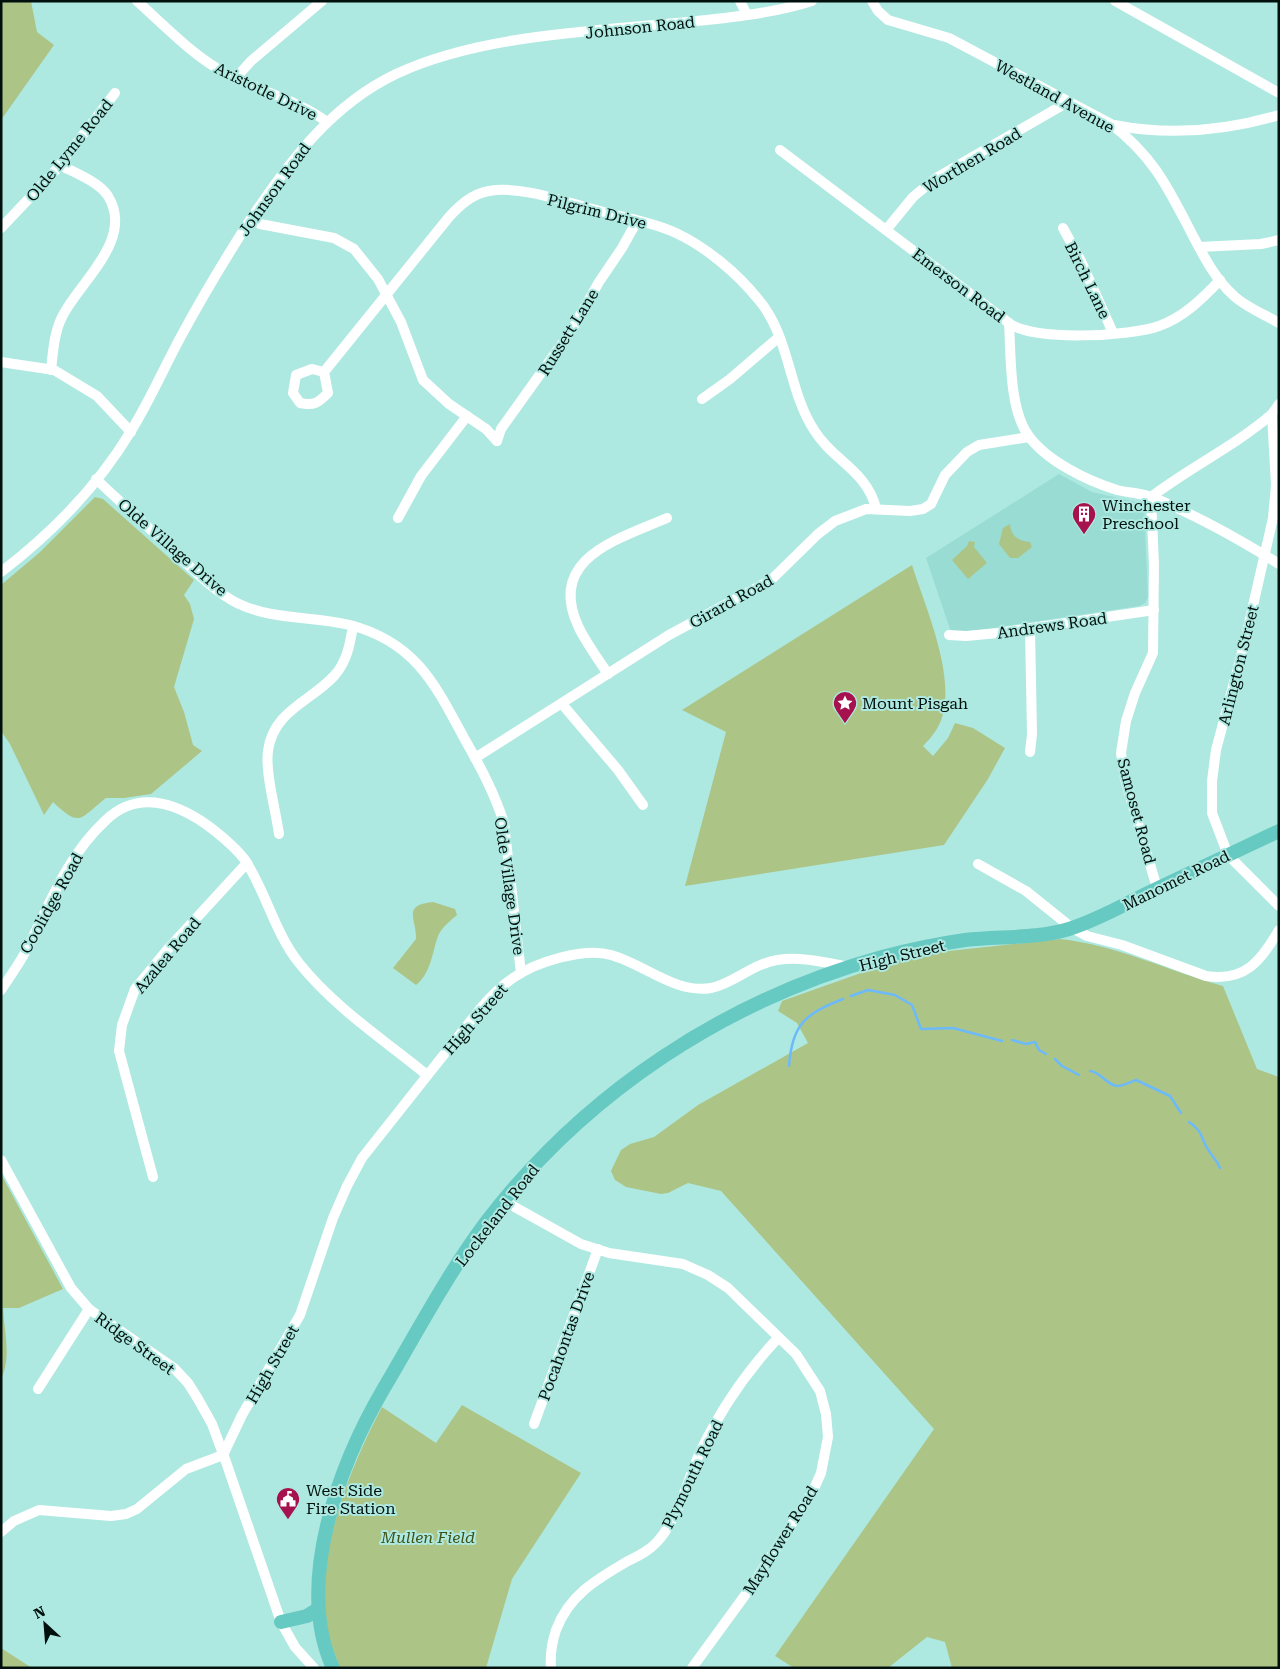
<svg xmlns="http://www.w3.org/2000/svg" width="1280" height="1669" viewBox="0 0 1280 1669" font-family="'Roboto Serif',serif">
	<style>
		.built { fill: #98dcd3 }
		.green { fill: #adc487 }
		.lines { fill: none; stroke-linecap: round; stroke-linejoin: round }
		.stream { stroke: #6cbafa; stroke-width: 2.5 }
		.minor { stroke: #fff; stroke-width: 10 }
		.major { stroke: #67cac2; stroke-width: 14 }
		.labels { text-anchor: middle; stroke-width: 4; stroke-linejoin: round; paint-order: stroke }
		.street-label { font-size: 16px; fill: #00100d; stroke: #aee9e1 }
		.poi-label { font-size: 16px; fill: #00100d; stroke: #aee9e1; text-anchor: start }
		.park-label { font-size: 16px; font-style: italic; fill: #3e5112; stroke: #aee9e1 }
	</style>
	<rect width="100%" height="100%" fill="#aee9e1"/>
	<path class="built" d="M1059 474 1092 492 1140 503 1144 506 1148 597 1145 603 1139 606 954 634 951 632 926 558Z"/>
	<g class="green">
		<path d="M1 1H31L37 32 54 45 1 120Z"/>
		<path d="M95 497 103 499 194 580 184 595 190 604 194 619 174 687 184 712 193 745 202 751 151 794 124 798H106C80 818 81 829 53 802L44 815 10 744 1 731V585L39 553Z"/>
		<path d="M1010 524C1011 536 1018 541 1030 542L1032 547 1018 558H1010L999 544 1003 528Z"/>
		<path d="M969 541 975 542 974 547 987 563 968 579 952 560 967 546Z"/>
		<path d="M912 565C925 606 954 671 943 714 940 727 932 737 923 746L933 756 948 738 955 723 973 728 1005 748 988 779 944 845 685 886 726 732 682 710Z"/>
		<path d="M433 902 455 909 457 915C450 921 442 927 438 936 432 953 431 973 416 985L393 968 416 939C417 919 401 905 433 902Z"/>
		<path d="M1060 939C1117 945 1168 971 1223 986L1257 1069 1279 1077V1668H952L945 1642 927 1637 888 1668H794L775 1656 934 1429 721 1191 688 1183 668 1193 661 1194 626 1187 615 1180 611 1171 621 1150 630 1144 654 1137 698 1105 808 1043 797 1023 778 1011 782 1001 892 962 940 952Z"/>
		<path d="M1 1174 63 1289 19 1308H3C4 1332 12 1356 1 1379Z"/>
		<path d="M462 1405 581 1473 512 1579 486 1668H340C335 1653 327 1636 325 1621 316 1553 351 1465 382 1407L436 1443Z"/>
		<path d="M1 1648 32 1668H1Z"/>
	</g>
	<g class="lines">
		<g class="stream">
			<path d="M851 996 868 990 895 995 912 1005 921 1029 953 1028 1002 1041"/>
			<path d="M1012 1040 1026 1044 1035 1042 1039 1050 1046 1054"/>
			<path d="M1055 1059 1062 1066 1079 1075"/>
			<path d="M789 1066C792 1024 805 1014 843 999"/>
			<path d="M1090 1071C1100 1071 1108 1087 1119 1086 1125 1085 1131 1082 1136 1080L1170 1096 1181 1113"/>
			<path d="M1189 1122C1204 1132 1200 1138 1209 1151 1213 1158 1217 1160 1220 1168"/>
		</g>
		<g class="minor">
			<path d="M137 1C165 26 193 56 227 74 260 92 296 99 327 122"/>
			<path d="M740 1 747 15"/>
			<path d="M872 1 878 11 888 20 949 38 1111 124C1154 157 1168 188 1192 234 1203 255 1215 279 1233 295 1245 307 1264 314 1279 323"/>
			<path d="M1115 1 1279 93"/>
			<path d="M235 79 251 61 322 1"/>
			<path d="M1114 125C1170 136 1225 131 1279 115"/>
			<path d="M780 150 1009 323C1011 355 1009 408 1028 435 1046 461 1088 481 1117 490 1129 493 1143 493 1154 498 1198 516 1239 539 1279 564"/>
			<path d="M251 220 260 224 334 238 354 249 378 279 401 322 423 380 449 404 486 429 497 441"/>
			<path d="M1 228 55 171 115 93"/>
			<path d="M1063 228 1081 261 1113 333"/>
			<path d="M886 230 913 197 936 178 1068 102"/>
			<path d="M1199 247 1261 244 1279 240"/>
			<path d="M1009 323C1032 342 1132 336 1159 326 1184 317 1202 299 1220 280"/>
			<path d="M1 362 54 370 97 396 131 432"/>
			<path d="M51 370C53 352 54 333 62 317 79 282 135 240 108 196 99 182 75 173 60 165"/>
			<path d="M324 372 328 393C318 403 314 406 300 403L293 393 296 375 312 369 324 372 449 217C460 205 472 194 489 191 521 185 568 203 600 211 625 218 652 222 676 233 706 247 737 273 758 299 790 336 788 390 814 430 833 461 866 470 876 508"/>
			<path d="M702 399 730 379 779 337"/>
			<path d="M1279 404 1272 414 1276 485 1273 518 1244 645 1216 750 1212 781V813L1228 855 1279 906"/>
			<path d="M497 441 501 429 571 331 599 282 622 248 637 221"/>
			<path d="M96 479C119 501 143 522 166 544 185 562 215 593 239 604 273 620 313 616 350 625 415 642 435 684 464 738 480 766 494 792 504 823L521 973"/>
			<path d="M398 518 421 476 467 416"/>
			<path d="M1 572C52 533 98 486 131 431 149 402 163 370 179 340 201 299 225 259 250 220 289 162 331 105 396 74 485 32 609 31 707 20 742 16 778 12 812 1"/>
			<path d="M949 635 966 636 998 633 1154 610"/>
			<path d="M608 674C598 659 587 644 579 628 545 558 619 539 667 518"/>
			<path d="M562 704 618 770 643 805"/>
			<path d="M1030 752 1032 734 1030 628"/>
			<path d="M475 758 669 635 771 580 818 534 835 521 866 509 910 511 923 509 931 504 945 475 967 452 979 445 1029 437"/>
			<path d="M279 834C276 811 265 773 268 751 273 711 310 702 334 676 347 662 350 644 353 626"/>
			<path d="M978 864 1026 891 1072 928 1087 936 1122 945 1206 976C1245 982 1261 961 1279 930"/>
			<path d="M1157 888 1125 779 1121 753 1126 721 1135 693 1153 653 1154 564 1151 497C1190 467 1235 446 1272 414"/>
			<path d="M1 990C11 975 22 960 29 945 51 900 69 854 106 820 141 787 183 806 215 831 225 839 237 849 245 860 266 892 275 933 299 963 334 1007 384 1040 427 1075"/>
			<path d="M1 1160 71 1288 89 1309 174 1368 188 1383 198 1399 212 1424 226 1462 281 1622 295 1647 314 1668"/>
			<path d="M153 1177 119 1051 122 1025 135 989 167 950 247 863"/>
			<path d="M504 1201 581 1244 609 1253 683 1264 708 1275 728 1288 796 1354 820 1391 826 1414 828 1437 821 1473 813 1491 751 1587 692 1668"/>
			<path d="M38 1389 89 1309"/>
			<path d="M534 1424 598 1249"/>
			<path d="M1 1532 14 1521 39 1510 111 1516 126 1514 137 1509 186 1469 223 1455 242 1415 300 1315 333 1218 347 1186 362 1158 480 1009C490 997 500 987 513 978 536 962 584 947 611 955 644 964 675 994 711 988 729 985 746 970 763 964 790 953 822 962 850 967"/>
			<path d="M551 1668C550 1656 552 1642 556 1630 569 1595 597 1579 628 1561 638 1556 649 1551 657 1542 679 1518 687 1480 701 1450 721 1409 747 1371 778 1338"/>
		</g>
		<g class="major">
			<path d="M281 1622 307 1616 318 1609"/>
			<path d="M333 1668C294 1583 340 1463 384 1388 417 1332 448 1273 487 1221 586 1092 726 1000 882 957 909 950 937 944 965 940 999 936 1036 939 1069 929 1098 920 1125 904 1152 891 1194 871 1237 851 1279 831"/>
		</g>
	</g>
	<defs>
		<g id="building-pin" transform="scale(1.25)"><path d="M0 17L-7.5 6A9.5 9.5 0 1 1 7.5 6Z" fill="#a6124d" stroke="#aee9e1"/><path d="M-4-6H4V6H1V3H-1V6H-4ZM-2.5-4.3h1.7v1.8h-1.7ZM.8-4.3h1.7v1.8H.8ZM-2.5-1h1.7V.8h-1.7ZM.8-1h1.7V.8H.8Z" fill="#fff"/></g>
		<g id="sight-pin" transform="scale(1.25)"><path d="M0 17L-7.5 6A9.5 9.5 0 1 1 7.5 6Z" fill="#a6124d" stroke="#aee9e1"/><path d="M0-6L1.8-2.2L6-1.7L2.9 1.2L3.7 5.4L0 3.3L-3.7 5.4L-2.9 1.2L-6-1.7L-1.8-2.2Z" fill="#fff"/></g>
		<g id="civic-pin" transform="scale(1.25)"><path d="M0 17L-7.5 6A9.5 9.5 0 1 1 7.5 6Z" fill="#a6124d" stroke="#aee9e1"/><path d="M-.6-6.5H3V-4.5H.6V-3L4-1V1h2V6H-6V1h2V-1L-.6-3ZM-1.2 2.5V6h2.4V2.5Z" fill="#fff"/></g>
	</defs>
	<g fill-rule="evenodd">
		<use href="#building-pin" x="1084" y="514"/>
		<use href="#sight-pin" x="845" y="703"/>
		<use href="#civic-pin" x="288" y="1499"/>
	</g>
	<g class="labels">
		<g class="street-label">
			<text transform="translate(640 27) rotate(-6)" y="6">Johnson Road</text>
			<text transform="translate(266 91) rotate(26)" y="6">Aristotle Drive</text>
			<text transform="translate(1055 96) rotate(29)" y="6">Westland Avenue</text>
			<text transform="translate(69 150) rotate(-51)" y="6">Olde Lyme Road</text>
			<text transform="translate(972 160) rotate(-31)" y="6">Worthen Road</text>
			<text transform="translate(274 189) rotate(-54)" y="6">Johnson Road</text>
			<text transform="translate(597 211) rotate(14)" y="6">Pilgrim Drive</text>
			<text transform="translate(1088 280) rotate(64)" y="6">Birch Lane</text>
			<text transform="translate(959 285) rotate(37)" y="6">Emerson Road</text>
			<text transform="translate(568 332) rotate(-58)" y="6">Russett Lane</text>
			<text transform="translate(173 547) rotate(41)" y="6">Olde Village Drive</text>
			<text transform="translate(731 601) rotate(-29)" y="6">Girard Road</text>
			<text transform="translate(1052 625) rotate(-8)" y="6">Andrews Road</text>
			<text transform="translate(1238 665) rotate(-76)" y="6">Arlington Street</text>
			<text transform="translate(1137 811) rotate(75)" y="6">Samoset Road</text>
			<text transform="translate(1176 880) rotate(-26)" y="6">Manomet Road</text>
			<text transform="translate(510 886) rotate(82)" y="6">Olde Village Drive</text>
			<text transform="translate(51 903) rotate(-61)" y="6">Coolidge Road</text>
			<text transform="translate(167 955) rotate(-50)" y="6">Azalea Road</text>
			<text transform="translate(902 955) rotate(-14)" y="6">High Street</text>
			<text transform="translate(475 1019) rotate(-49)" y="6">High Street</text>
			<text transform="translate(497 1215) rotate(-52)" y="6">Lockeland Road</text>
			<text transform="translate(566 1336) rotate(-70)" y="6">Pocahontas Drive</text>
			<text transform="translate(135 1343) rotate(36)" y="6">Ridge Street</text>
			<text transform="translate(272 1364) rotate(-60)" y="6">High Street</text>
			<text transform="translate(692 1474) rotate(-64)" y="6">Plymouth Road</text>
			<text transform="translate(780 1540) rotate(-58)" y="6">Mayflower Road</text>
		</g>
		<g class="poi-label">
			<text x="1102" y="511">Winchester<tspan x="1102" dy="18">Preschool</tspan></text>
			<text x="862" y="709">Mount Pisgah</text>
			<text x="306" y="1496">West Side<tspan x="306" dy="18">Fire Station</tspan></text>
		</g>
		<g class="park-label">
			<text x="428" y="1543">Mullen Field</text>
		</g>
	</g>
	<rect width="1280" height="1669" fill="none" stroke="#00100d" stroke-width="5"/>
	<g transform="translate(45 1624) rotate(334)" stroke="#aee9e1" stroke-width="4" paint-order="stroke">
	<path d="M0-4L9 19L0 12L-9 19Z" fill="#00100d"/>
	<text y="-8" font-size="14" font-weight="bold" text-anchor="middle" fill="#00100d">N</text>
	</g>
</svg>
